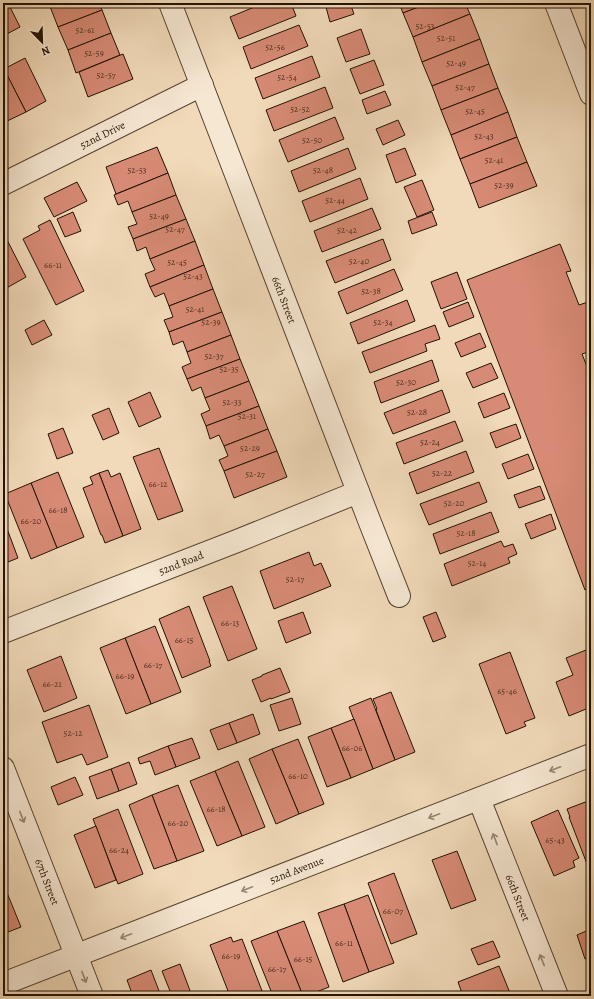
<svg xmlns="http://www.w3.org/2000/svg" width="594" height="999" viewBox="0 0 594 999" font-family="Alegreya,serif">
	<style>
		.building { fill: #d78a75; stroke: #221201 }
		.lines { fill: none; stroke-linecap: round; stroke-linejoin: round }
		.minor-casing { stroke: #56442f; stroke-width: 24 }
		.minor { stroke: #f6e7d2; stroke-width: 22 }
		.oneway { stroke: #978774 }
		.labels { text-anchor: middle; stroke-width: 3; stroke-linejoin: round; paint-order: stroke }
		.number-label { font-size: 9px; fill: #4f301e }
		.street-label { font-size: 11px; fill: #221201; stroke: #f6e7d2 }
	</style>
	<rect width="100%" height="100%" fill="#f1dab9"/>
	<filter id="stains"><feTurbulence type="fractalNoise" baseFrequency=".005" numOctaves="4"/><feColorMatrix values="0 0 0 0 .2 0 0 0 0 .09 0 0 0 0 .02 0 0 0 .5 -.17"/></filter>
	<radialGradient id="worn" r=".72"><stop offset=".6" stop-color="#630" stop-opacity="0"/><stop offset="1" stop-color="#630" stop-opacity=".3"/></radialGradient>
	<g class="building">
		<path d="M3 3H8L20 27 3 36Z"/>
		<path d="M51 3H99L102 10 58 27 49 4Z"/>
		<path d="M264 3H291L296 16 239 39 230 17Z"/>
		<path d="M338 3H350L354 14 330 22 326 7Z"/>
		<path d="M399 3H429L403 13Z"/>
		<path d="M429 3H465L470 14 413 37 403 13Z"/>
		<path d="M102 10 111 33 68 50 58 27Z"/>
		<path d="M470 14 480 39 422 62 413 37Z"/>
		<path d="M299 25 308 46 251 69 243 47Z"/>
		<path d="M361 29 370 54 346 62 337 38Z"/>
		<path d="M111 33 120 55 76 73 68 50Z"/>
		<path d="M480 39 489 64 432 86 422 62Z"/>
		<path d="M123 54 133 79 88 97 79 72Z"/>
		<path d="M312 56 320 77 263 99 255 78Z"/>
		<path d="M25 58 46 101 26 112 4 69Z"/>
		<path d="M374 60 384 85 360 94 350 69Z"/>
		<path d="M489 64 498 88 441 110 432 86Z"/>
		<path d="M4 69 26 112 3 123V70Z"/>
		<path d="M325 87 333 108 274 131 266 110Z"/>
		<path d="M498 88 508 112 451 135 441 110Z"/>
		<path d="M385 91 391 105 367 114 362 100Z"/>
		<path d="M508 112 517 137 460 159 451 135Z"/>
		<path d="M335 117 344 139 288 162 279 140Z"/>
		<path d="M398 120 405 135 383 145 376 129Z"/>
		<path d="M517 137 527 162 470 184 460 159Z"/>
		<path d="M157 147 168 173 116 194 106 167Z"/>
		<path d="M348 148 356 169 299 192 291 171Z"/>
		<path d="M405 148 416 175 396 183 386 155Z"/>
		<path d="M527 162 537 186 479 208 470 184Z"/>
		<path d="M168 173 176 195 132 212 128 201 118 205 114 195Z"/>
		<path d="M360 178 368 199 310 222 302 201Z"/>
		<path d="M422 180 434 210 417 217 404 187Z"/>
		<path d="M77 182 87 201 54 217 44 198Z"/>
		<path d="M176 195 186 219 133 239 128 227 137 224 132 212Z"/>
		<path d="M372 208 381 229 322 252 314 231Z"/>
		<path d="M73 212 81 231 65 237 57 219Z"/>
		<path d="M432 212 437 225 412 234 408 221Z"/>
		<path d="M186 219 195 241 150 259 146 247 137 251 133 239Z"/>
		<path d="M50 220 84 291 56 305 23 239 40 230 38 226Z"/>
		<path d="M3 232 26 277 3 290Z"/>
		<path d="M383 239 391 260 335 283 326 261Z"/>
		<path d="M195 241 204 265 150 287 145 274 155 270 150 259Z"/>
		<path d="M560 244 571 271 566 272 579 305 591 301V351L582 354 588 369 591 368V587L585 590 467 280Z"/>
		<path d="M204 265 213 289 169 306 164 293 155 297 150 287Z"/>
		<path d="M394 269 403 290 347 314 338 292Z"/>
		<path d="M457 272 467 299 441 309 431 282Z"/>
		<path d="M213 289 222 312 169 332 164 320 173 317 169 306Z"/>
		<path d="M407 300 415 321 358 344 350 323Z"/>
		<path d="M468 302 474 317 449 327 443 312Z"/>
		<path d="M222 312 231 335 187 352 183 341 173 345 169 332Z"/>
		<path d="M44 320 52 335 32 345 25 330Z"/>
		<path d="M435 325 440 339 425 344 427 351 370 373 362 352Z"/>
		<path d="M480 333 486 347 461 357 455 343Z"/>
		<path d="M231 335 240 359 187 379 182 367 191 363 187 352Z"/>
		<path d="M240 359 249 381 205 398 201 387 192 391 187 379Z"/>
		<path d="M432 360 439 381 381 403 374 382Z"/>
		<path d="M491 363 498 378 473 388 466 373Z"/>
		<path d="M249 381 259 406 206 426 201 414 210 410 205 398Z"/>
		<path d="M442 390 450 412 393 434 384 413Z"/>
		<path d="M150 392 161 417 139 427 128 402Z"/>
		<path d="M504 393 510 408 484 418 478 403Z"/>
		<path d="M259 406 268 429 224 446 219 435 210 439 206 426Z"/>
		<path d="M109 408 119 433 103 440 92 415Z"/>
		<path d="M455 421 463 441 404 464 396 443Z"/>
		<path d="M516 424 521 438 496 448 490 433Z"/>
		<path d="M63 428 73 453 57 459 48 434Z"/>
		<path d="M268 429 277 451 224 471 219 460 228 456 224 446Z"/>
		<path d="M159 448 183 511 158 520 133 457Z"/>
		<path d="M277 451 287 477 234 498 224 471Z"/>
		<path d="M466 451 474 472 417 494 409 473Z"/>
		<path d="M528 454 534 469 508 479 502 464Z"/>
		<path d="M108 470 111 477 120 473 141 529 123 536 99 473Z"/>
		<path d="M58 472 84 537 57 548 31 483Z"/>
		<path d="M99 473 123 536 105 543 102 535H101L83 488 93 484 90 477Z"/>
		<path d="M479 482 487 502 429 525 420 504Z"/>
		<path d="M31 483 57 548 31 559 5 494Z"/>
		<path d="M540 486 545 499 519 508 514 495Z"/>
		<path d="M491 512 499 532 440 554 433 534Z"/>
		<path d="M551 514 556 529 531 539 525 524Z"/>
		<path d="M3 518 18 558 3 564Z"/>
		<path d="M501 541 504 547 513 544 517 554 508 558 510 563 452 586 444 564Z"/>
		<path d="M309 552 314 566 321 563 331 586 274 609 260 571Z"/>
		<path d="M232 586 257 649 228 661 203 597Z"/>
		<path d="M189 606 210 661H209L211 666 182 678 159 619Z"/>
		<path d="M303 612 311 633 286 643 278 621Z"/>
		<path d="M436 612 446 637 433 642 423 617Z"/>
		<path d="M155 626 181 692 151 704 125 638Z"/>
		<path d="M125 638 151 704 126 714 100 648Z"/>
		<path d="M591 648V707L569 716 556 682 573 675 566 658Z"/>
		<path d="M510 652 535 718 524 722 526 726 506 734 479 664Z"/>
		<path d="M61 656 77 698 44 712 27 670Z"/>
		<path d="M280 668 290 692 271 699V698L261 702 252 680 262 676V675Z"/>
		<path d="M391 692 415 752 395 760 376 710 377 709 373 699Z"/>
		<path d="M292 698 301 724 279 731 270 705Z"/>
		<path d="M371 698 395 760 373 769 349 707Z"/>
		<path d="M89 705 108 757 87 765 82 754 57 763 42 722Z"/>
		<path d="M253 714 260 734 237 743 229 723Z"/>
		<path d="M354 719 373 769 351 778 331 728Z"/>
		<path d="M229 723 237 743 218 750 210 730Z"/>
		<path d="M331 728 351 778 327 787 308 737Z"/>
		<path d="M192 738 200 758 176 767 168 746Z"/>
		<path d="M298 739 324 804 299 814 272 749Z"/>
		<path d="M168 746 176 767 155 775 150 761 140 764 138 758Z"/>
		<path d="M272 749 299 814 276 824 249 759Z"/>
		<path d="M238 761 265 827 242 836 215 771Z"/>
		<path d="M129 762 137 784 119 791 111 769Z"/>
		<path d="M111 769 119 791 97 799 89 777Z"/>
		<path d="M215 771 242 836 217 846 190 781Z"/>
		<path d="M75 777 83 795 58 805 51 787Z"/>
		<path d="M178 785 204 851 177 861 152 795Z"/>
		<path d="M152 795 177 861 154 869 129 805Z"/>
		<path d="M588 801 591 809V863L587 864 569 817H570L567 809Z"/>
		<path d="M118 809 143 874 118 884 93 819Z"/>
		<path d="M558 810 579 858 573 861 575 867 554 876 531 822Z"/>
		<path d="M96 826 116 880 95 888 74 835Z"/>
		<path d="M457 851 476 900 451 909 432 860Z"/>
		<path d="M394 873 417 934 391 944 368 883Z"/>
		<path d="M3 883 21 927 3 934Z"/>
		<path d="M368 895 394 963 369 972 344 904Z"/>
		<path d="M344 904 369 972 343 982 318 913Z"/>
		<path d="M304 921 329 987 306 996H303L277 931Z"/>
		<path d="M591 929V957L585 959 577 935Z"/>
		<path d="M277 931 303 996H273L251 941Z"/>
		<path d="M231 937 233 942 242 939 264 996H230L210 945Z"/>
		<path d="M493 941 500 957 478 965 471 949Z"/>
		<path d="M180 964 192 996H172L162 971Z"/>
		<path d="M499 966 510 993 502 996H463L458 982Z"/>
		<path d="M151 970 161 996H133L127 980Z"/>
	</g>
	<g class="lines">
		<g class="minor-casing">
			<g id="minor">
				<path id="s1" d="M170 3 369 520 399 596"/>
				<path d="M556 3 591 94"/>
				<path id="s2" d="M3 184 202 85"/>
				<path id="s3" d="M3 632 237 541 358 492"/>
				<path id="s4" d="M3 768 92 996"/>
				<path id="s5" d="M479 799 557 996"/>
				<path id="s6" d="M3 984 591 755"/>
			</g>
		</g>
		<use href="#minor" class="minor"/>
	</g>
	<defs><path id="oneway-shaft" d="M-6 0H5M1.5-3L5.5 0L1.5 3" fill="none" stroke-width="1.6" stroke-linecap="round" stroke-linejoin="round"/></defs>
	<g class="oneway">
		<use href="#oneway-shaft" transform="translate(555 769) rotate(159)"/>
		<use href="#oneway-shaft" transform="translate(434 816) rotate(159)"/>
		<use href="#oneway-shaft" transform="translate(22 817) rotate(69)"/>
		<use href="#oneway-shaft" transform="translate(495 839) rotate(-111)"/>
		<use href="#oneway-shaft" transform="translate(247 889) rotate(159)"/>
		<use href="#oneway-shaft" transform="translate(126 936) rotate(159)"/>
		<use href="#oneway-shaft" transform="translate(542 960) rotate(-112)"/>
		<use href="#oneway-shaft" transform="translate(84 977) rotate(69)"/>
	</g>
	<g class="labels">
		<g class="number-label">
			<text x="425" y="29">52-53</text>
			<text x="85" y="33">52-61</text>
			<text x="446" y="41">52-51</text>
			<text x="275" y="50">52-56</text>
			<text x="94" y="56">52-59</text>
			<text x="456" y="66">52-49</text>
			<text x="106" y="78">52-57</text>
			<text x="287" y="80">52-54</text>
			<text x="465" y="90">52-47</text>
			<text x="300" y="112">52-52</text>
			<text x="475" y="114">52-45</text>
			<text x="484" y="139">52-43</text>
			<text x="312" y="143">52-50</text>
			<text x="494" y="163">52-41</text>
			<text x="137" y="173">52-53</text>
			<text x="323" y="173">52-48</text>
			<text x="504" y="188">52-39</text>
			<text x="335" y="203">52-44</text>
			<text x="159" y="219">52-49</text>
			<text x="175" y="232">52-47</text>
			<text x="347" y="233">52-42</text>
			<text x="359" y="264">52-40</text>
			<text x="177" y="265">52-45</text>
			<text x="53" y="268">66-11</text>
			<text x="193" y="279">52-43</text>
			<text x="371" y="294">52-38</text>
			<text x="195" y="312">52-41</text>
			<text x="211" y="325">52-39</text>
			<text x="383" y="325">52-34</text>
			<text x="214" y="359">52-37</text>
			<text x="229" y="372">52-35</text>
			<text x="406" y="385">52-30</text>
			<text x="232" y="405">52-33</text>
			<text x="417" y="415">52-28</text>
			<text x="247" y="419">52-31</text>
			<text x="430" y="445">52-24</text>
			<text x="250" y="451">52-29</text>
			<text x="442" y="476">52-22</text>
			<text x="255" y="477">52-27</text>
			<text x="158" y="487">66-12</text>
			<text x="454" y="506">52-20</text>
			<text x="58" y="513">66-18</text>
			<text x="31" y="524">66-20</text>
			<text x="466" y="536">52-18</text>
			<text x="477" y="566">52-14</text>
			<text x="295" y="582">52-17</text>
			<text x="230" y="626">66-13</text>
			<text x="184" y="643">66-15</text>
			<text x="153" y="668">66-17</text>
			<text x="125" y="679">66-19</text>
			<text x="52" y="687">66-21</text>
			<text x="507" y="694">65-46</text>
			<text x="73" y="736">52-12</text>
			<text x="352" y="751">66-06</text>
			<text x="298" y="779">66-10</text>
			<text x="216" y="812">66-18</text>
			<text x="178" y="826">66-20</text>
			<text x="555" y="843">65-43</text>
			<text x="119" y="853">66-24</text>
			<text x="393" y="914">66-07</text>
			<text x="344" y="946">66-11</text>
			<text x="231" y="959">66-19</text>
			<text x="303" y="962">66-15</text>
			<text x="277" y="972">66-17</text>
		</g>
		<g class="street-label">
			<text dy="4" stroke="none"><textPath href="#s2" startOffset="111">52nd Drive</textPath></text>
			<text dy="4" stroke="none"><textPath href="#s1" startOffset="318">66th Street</textPath></text>
			<text dy="4" stroke="none"><textPath href="#s3" startOffset="191">52nd Road</textPath></text>
			<text dy="4" stroke="none"><textPath href="#s6" startOffset="315">52nd Avenue</textPath></text>
			<text dy="4" stroke="none"><textPath href="#s4" startOffset="122">67th Street</textPath></text>
			<text dy="4" stroke="none"><textPath href="#s5" startOffset="106">66th Street</textPath></text>
		</g>
	</g>
	<rect width="594" height="999" fill="none" stroke="#f1dab9" stroke-width="16"/>
	<rect x="4" y="4" width="586" height="991" fill="none" stroke="#221201" stroke-width="2"/>
	<rect x="8" y="8" width="578" height="983" fill="none" stroke="#221201"/>
	<g transform="translate(42 42) rotate(157)" stroke="#f6e7d2" stroke-width="3" paint-order="stroke">
	<path d="M0-3L7 15L0 10L-7 15Z" fill="#221201"/>
	<text y="-6" font-size="11" font-weight="bold" text-anchor="middle" fill="#221201">N</text>
	</g>
	<rect width="100%" height="100%" filter="url(#stains)"/>
	<rect width="100%" height="100%" fill="url(#worn)"/>
</svg>
